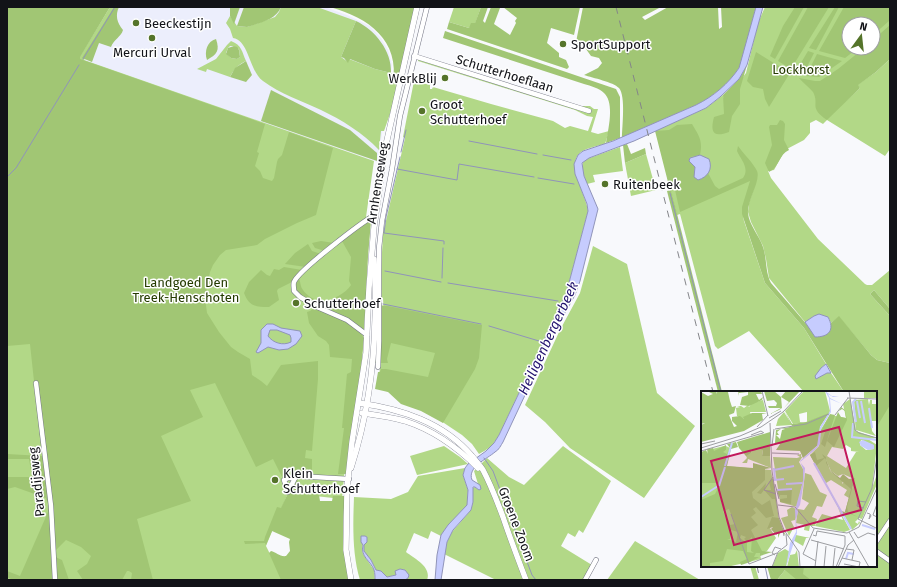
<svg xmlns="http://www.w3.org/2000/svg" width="897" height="587" viewBox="0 0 897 587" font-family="'Fira Sans',sans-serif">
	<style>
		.built { fill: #eceefc }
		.green { fill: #b2d887; fill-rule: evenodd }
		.forest { fill: #a1c674 }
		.water { fill: #c6ccfe; stroke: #9094b9; fill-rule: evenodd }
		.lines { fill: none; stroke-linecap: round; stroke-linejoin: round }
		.stream { stroke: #9094b9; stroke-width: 1 }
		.minor-casing { stroke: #757785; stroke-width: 5.5 }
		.major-casing { stroke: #757785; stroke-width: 6 }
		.minor { stroke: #fff; stroke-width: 4.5 }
		.major { stroke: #fff; stroke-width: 5.5 }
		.rail { stroke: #848589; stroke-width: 1; stroke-dasharray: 7 7; stroke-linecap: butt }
		.poi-dot { fill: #55742a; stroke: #fff; stroke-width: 1.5 }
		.labels { text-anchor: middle; stroke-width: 3; stroke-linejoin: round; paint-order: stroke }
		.poi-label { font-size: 13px; fill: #121318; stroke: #fff; text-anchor: start }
		.park-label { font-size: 13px; fill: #253b00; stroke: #fff }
		.street-label { font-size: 13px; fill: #121318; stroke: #fff }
		.water-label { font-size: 14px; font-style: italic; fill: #23136f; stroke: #fff }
		.inset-river { fill: none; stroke: #c6ccfe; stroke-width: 2 }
		.inset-road { fill: none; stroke: #9c9da1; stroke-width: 1 }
		.view { fill: #c2185b; fill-opacity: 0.15; stroke: #c2185b; stroke-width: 2 }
		.inset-edge { fill: none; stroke: #121318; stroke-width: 2 }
	</style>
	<rect width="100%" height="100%" fill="#f8f9fc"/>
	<path class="built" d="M115 7H325L347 15 370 26 381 38 388 50 392 65 378 162 82 61Z"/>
	<g class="green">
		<path d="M7 7 80 56 110 7H117L84 60 374 161 366 217 371 214 368 238 363 346 345 467 342 499 288 493 266 546 283 580H7Z"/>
		<path d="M281 7H317L356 21 341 57 348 62 349 59 375 69 395 74 393 84 397 86 391 111 384 131H381L379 150C363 133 342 120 321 110 302 101 280 94 263 81 249 71 249 40 233 38L230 29 226 23 230 16 237 26 247 27 275 17 279 12Z"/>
		<path d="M454 7H481L475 24 469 28 449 22Z"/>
		<path d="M765 7H890V57L856 85 846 101 860 88 857 85 876 72 890 59V149L885 156 827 120 823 124 816 120 810 123V133L804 140 785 150 774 170 768 171 771 178 818 239 865 284 867 285H872L890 270V309L874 290 870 294 890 316V363L877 360 871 355 839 317 831 323 828 317 814 316 805 322 769 278 766 259 763 246 751 222 748 212 749 203 755 185C747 198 740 205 744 221L765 283 804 328 826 364 821 368V376L827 373H831L844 392H804L749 331 718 349 715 346 680 214 677 215 656 132 657 131H655L706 108 723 95V98L733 90 746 73 758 23ZM849 24H873V48H849Z"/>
		<path d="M231 41C242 45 242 52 246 61 239 64 233 70 230 77L207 69 206 72 197 69 216 59 227 45ZM230 46H234L239 49 240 57 237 59 231 58 226 53 228 48Z"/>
		<path d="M419 56 580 106H590L594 109H598L591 132 598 134 609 131 605 144C597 146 587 148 581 152 565 163 587 197 588 211L566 294 499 435C494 444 489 449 479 454L472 444 462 435 435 417 417 401 377 388C382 358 385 328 383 298H381V271L383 234 405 138 403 137 414 81 430 85V89H432L433 87 491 104 553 121 565 128 570 126 588 131 593 117 587 116 575 110 418 61Z"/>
		<path d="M620 147 623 171 593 175 595 182 587 184C584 176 580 168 584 160Z"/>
		<path d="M646 154 656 190 631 196 625 163Z"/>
		<path d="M593 246 627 264 657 393 695 426 644 498 570 448 545 422 525 405 560 330 580 293Z"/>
		<path d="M890 397V580H777L785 570 786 566H876V420Z"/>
		<path d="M444 446 460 457 468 464 417 475 410 456Z"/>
		<path d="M563 446 611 481 583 533 579 530 575 537 568 533 561 546 592 565 583 580H496L444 554 447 542 451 533 471 510 473 502V488L475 487 479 490 480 485 478 484 474 471 487 458 509 477 524 485Z"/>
		<path d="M465 468 463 475 468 490 467 506 448 525 441 536 431 531 428 539 414 533 406 552C415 559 432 567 427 580H405L408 578 405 570 400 569 396 571V575L387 577 385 576 383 573 376 570 371 560 364 552 363 548 367 537 365 536 362 548 363 554 374 570 375 580H360C352 554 353 524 354 497L391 499 408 492 418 476Z"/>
		<path d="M635 541 700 580H607Z"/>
		<path d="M750 566H755L759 580H754Z"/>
	</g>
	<g class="forest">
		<path d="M7 7H110L80 57V59L265 124 257 152 259 153 255 166 260 171 263 178 272 181 274 178 277 162 278 159 282 155 289 132 333 148 316 215 297 223 265 239 257 245 226 250 220 255 213 265 210 272 205 298 207 313 219 332 231 347 238 352 250 359 252 375 261 381 267 386 281 365 318 361V379L312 451 306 450 305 458 312 459V473C300 475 295 469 287 469L286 476 283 479 273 459 256 467 215 383 190 390 203 417 161 436 191 501 137 519 153 580H131L132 573 129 571H127L122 580H83L77 571 87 564 91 556 81 547 66 540 56 550 53 548V556L62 560 69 580H13L7 577V571L20 576 48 512V504L46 498 15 487 7 489V477H32L29 459H7V454L42 456 30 344 7 346Z"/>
		<path d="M114 7H119C115 15 117 23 123 30 121 37 114 39 111 47L99 43 92 62 82 58Z"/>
		<path d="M230 7H240L234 24 230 16Z"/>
		<path d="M244 7H281C276 20 259 23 247 27L237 26Z"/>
		<path d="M330 7H416L397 86 393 84C400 40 369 18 330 7Z"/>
		<path d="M481 7H488L483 21 485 23 491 7H498L500 8 494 24 510 35 516 23 515 21 517 18 503 7H580L574 35 551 28 547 43 559 53V57L566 60 569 67 567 69 447 29 449 22 469 28 471 23H475Z"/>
		<path d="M583 7H661L642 17 645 20 668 7H718L719 29 722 27 721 7H756L742 62 736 73 727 84 705 101 622 138C622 127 626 96 619 88 613 82 593 78 584 75L598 68 602 63 599 58 591 56 586 49 575 47Z"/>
		<path d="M795 7H804L775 59 770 56 783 26Z"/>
		<path d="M808 7H829L791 69 778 61Z"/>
		<path d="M835 7H839L816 50 809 48Z"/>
		<path d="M844 7H890L889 21 873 35V24H849V48H858L845 58 819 51Z"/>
		<path d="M356 21C375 30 392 51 391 73L375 69 350 59 348 63 344 58 341 57Z"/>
		<path d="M890 25V59L876 72 858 85 860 88 827 120C808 107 820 105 813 92 809 87 803 83 799 78L815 81H820L838 69 864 48H873V40Z"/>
		<path d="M445 31 616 89 620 97V138L606 143C608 130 615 103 604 93 599 88 591 86 584 84L443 38Z"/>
		<path d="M216 39C220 51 217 54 207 60 204 52 207 41 216 39Z"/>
		<path d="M234 46C240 47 239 51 240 57L237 59 231 58 226 54 228 48Z"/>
		<path d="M808 51 814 53 803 75 795 73Z"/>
		<path d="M756 52 790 73 769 107 765 99 763 89 753 87 747 81Z"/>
		<path d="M817 54 842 61 819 77 806 76Z"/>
		<path d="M246 61 252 75 246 82 230 77 235 68Z"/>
		<path d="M747 65 740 89V104L732 116 729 132C713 138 710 132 714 117L724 114 723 95 739 79Z"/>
		<path d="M271 90 350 130 377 153V161L261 121Z"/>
		<path d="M780 120 783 121 785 124 784 140 789 150C779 154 779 168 769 172L765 163 772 145 769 127 770 125H777Z"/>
		<path d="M692 124C699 136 703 140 700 155L690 157 689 161 695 167 694 174 701 179 708 173 715 186 719 189 743 178C750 168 741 160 737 151L738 146C743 153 754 164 757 171 761 180 747 201 748 213 749 225 759 235 763 247 767 258 765 272 771 283L809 327 830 331 831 323 839 316 871 355 877 360 890 363V405L876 428V392H844L804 328 765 283 742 214V207L750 181 680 212 675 190 672 186H669L655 131 669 130 677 125Z"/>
		<path d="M627 144 631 154 645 148 646 154 625 163 623 145Z"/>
		<path d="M671 190 722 392H718L667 191Z"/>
		<path d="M370 221H371L368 257 364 331C359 326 353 321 347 318 336 311 302 300 296 290 294 286 296 283 299 279 301 283 300 286 303 290 306 295 315 301 322 301 332 301 346 293 351 285L349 281 351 257 342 241Z"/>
		<path d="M321 241 334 243 325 251 315 248 312 243Z"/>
		<path d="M308 244 312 251 321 254 306 267 285 264 295 253Z"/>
		<path d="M284 267 302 270 294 281 278 289 277 291 279 300 269 307C255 307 249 306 244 293L249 282 261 270 267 275 270 276 274 269 279 270Z"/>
		<path d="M874 290 890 309V316L870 294Z"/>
		<path d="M377 305 388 306 482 325 479 358 475 369 443 423 421 411 401 404 388 392 375 389 378 372H380L381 369H386L428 377 435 353 391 343 387 359 388 363H375Z"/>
		<path d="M314 308C330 315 355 321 364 338L360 381 347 474H338L344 428H342L347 374 351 372 352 359 330 357 329 345 326 341 318 336 309 323 307 312 310 311Z"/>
		<path d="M296 476C300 489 306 494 319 495L320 501H332L333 496H345C342 525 343 552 349 580H281L269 553 271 551C276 552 280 557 286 556L290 551 289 542 290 539 272 531 266 545 265 543 245 544 244 541H264L265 537 277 507 281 508Z"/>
		<path d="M767 566H804L803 574 811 580H797L785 570 777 580H771Z"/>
	</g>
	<g class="water">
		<path d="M756 7H763L747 65 739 79 720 97 706 108 634 141 589 158 582 163 584 176 598 209 580 281 575 295 556 329 503 442C501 445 499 450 495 452 487 459 467 467 472 480L480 485 481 489 479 490 475 487H473V502L471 510 453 530 447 542 441 580H435L437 555 441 535 448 525 467 505 468 490 463 475 465 468 468 464 486 451 494 443 499 435 566 294 588 211 587 204 575 174 574 164 578 155 583 151 613 141 696 105C714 96 728 84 739 68Z"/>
		<path d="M700 155 709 159C713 169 708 177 698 180L694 177 695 167 689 161 690 158Z"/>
		<path d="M819 314 828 317C835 330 829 337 815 337L805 322 814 316Z"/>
		<path d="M267 324H273L281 328 300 331 302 336 296 344 288 349 279 350 268 347 258 353 256 352 261 343V330ZM270 330H277L290 335 291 338V342C283 346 273 343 268 336Z"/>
		<path d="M826 364 831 373H827L816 379 815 376 821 368Z"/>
		<path d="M361 536H365L367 537V542L364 545V551L371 560 376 570 381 571 387 577 396 575 395 571 400 569 405 570 409 575 408 578 405 580H375C375 577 375 573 374 570 371 561 360 557 363 545L361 542Z"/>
	</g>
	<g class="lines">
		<g class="stream">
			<path d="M83 59 115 7"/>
			<path d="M469 141 537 154"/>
			<path d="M401 152 406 130"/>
			<path d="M543 155 571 160"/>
			<path d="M400 157 386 217 384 233 444 241V244"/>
			<path d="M397 169 457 180 459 164 534 177"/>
			<path d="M8 176 16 168 79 65"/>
			<path d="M538 178 574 184"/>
			<path d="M670 193 721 392"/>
			<path d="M385 271 441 282"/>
			<path d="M442 278 443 248"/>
			<path d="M448 283 558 301"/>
			<path d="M383 304 481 324"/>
			<path d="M489 326 539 341"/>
			<path d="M484 458 493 471 532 575 536 580"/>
			<path d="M765 566 768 580"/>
		</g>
		<g class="minor-casing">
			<g id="minor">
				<path d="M414 56 589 111"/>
				<path d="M367 335 347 320 317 307 300 297 294 291C294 288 293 284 294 282 299 270 362 222 375 215"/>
				<path d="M378 367 379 341V248L382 221 392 169 400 116 427 7"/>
				<path d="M36 383 51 506 55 580"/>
				<path d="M289 489 286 486 284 480 288 478H295"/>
				<path d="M288 492 296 476 349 479"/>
				<path d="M876 542 890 521"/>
				<path d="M876 551 890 561"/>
				<path d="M585 580 596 560"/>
			</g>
		</g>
		<g class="major-casing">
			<g id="major">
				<path d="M359 403C401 409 443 422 472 456 475 460 480 465 483 470 491 485 497 501 503 517 510 538 518 559 526 580"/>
				<path d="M362 413C376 415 391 417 405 421 433 430 457 447 478 468"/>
				<path d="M351 468C366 421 374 370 375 320 376 300 375 279 374 259"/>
				<path d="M351 580 346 550 347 488 352 442 366 353 369 288 374 227 385 149 417 7"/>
			</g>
		</g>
		<use href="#minor" class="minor"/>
		<use href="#major" class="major"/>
		<g class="rail">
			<path d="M616 7 713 392"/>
			<path d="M757 566 760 580"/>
		</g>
	</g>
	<g class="poi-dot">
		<circle cx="136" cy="23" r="4"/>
		<circle cx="152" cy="38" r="4"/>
		<circle cx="563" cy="44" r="4"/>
		<circle cx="445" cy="78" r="4"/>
		<circle cx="422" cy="111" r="4"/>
		<circle cx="605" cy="184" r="4"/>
		<circle cx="296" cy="303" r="4"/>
		<circle cx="275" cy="480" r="4"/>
	</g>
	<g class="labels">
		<g class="poi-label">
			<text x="144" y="28">Beeckestijn</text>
			<text x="571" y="49">SportSupport</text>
			<text x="152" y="57" text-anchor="middle">Mercuri Urval</text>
			<text x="437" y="83" text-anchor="end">WerkBlij</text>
			<text x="430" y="109">Groot<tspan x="430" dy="15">Schutterhoef</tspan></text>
			<text x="613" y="189">Ruitenbeek</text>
			<text x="304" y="308">Schutterhoef</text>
			<text x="283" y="478">Klein<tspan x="283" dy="15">Schutterhoef</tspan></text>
		</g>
		<g class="park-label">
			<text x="801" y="74">Lockhorst</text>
			<text x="186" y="287">Landgoed Den<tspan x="186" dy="15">Treek-Henschoten</tspan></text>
		</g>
		<g class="street-label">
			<text transform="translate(505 73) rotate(17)" y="5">Schutterhoeflaan</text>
			<text transform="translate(377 183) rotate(-81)" y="5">Arnhemseweg</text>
			<text transform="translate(36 482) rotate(-96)" y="5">Paradijsweg</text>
			<text transform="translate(517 524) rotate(69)" y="5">Groene Zoom</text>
		</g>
		<g class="water-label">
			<text transform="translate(548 338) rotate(-65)" y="5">Heiligenbergerbeek</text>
		</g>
	</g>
	<g transform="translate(701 391)">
		<rect width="176" height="176" fill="#f8f9fc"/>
		<path d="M103 0H124L129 20 128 23 106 31V21L98 23 99 31H105L92 33 84 20ZM163 0H176V7H163ZM149 8 155 40 176 47 167 48 176 54 171 97 175 86 176 93 161 128 158 127 154 131 157 133 158 130 159 132 151 139 143 124 148 107 143 104 146 99 130 89 125 92 109 64 118 55 120 38 129 24 145 27 142 13ZM160 49 172 54 173 58 165 59 159 54ZM145 54 150 57V60L158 61H155L145 77 126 65 131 56 142 58ZM124 67 130 80 137 85 142 83 153 88 151 98 143 91 141 93 142 90 130 81ZM167 8 168 14 169 9H171V13H176V30H170L171 40 175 45 155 39 151 9 155 33 153 9ZM62 9 65 21H49L50 24 42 28 36 25 35 17 39 16 36 15H40L43 17 47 14 48 16 51 12ZM83 21 91 34 75 35 77 28ZM23 55 24 60 25 55 29 57 25 75 70 79 78 128 70 129 69 137 75 147 66 160 59 163 60 168 26 176H0V89L11 78 6 64 7 59ZM51 58 62 59 61 65H69L70 77 47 68 46 72H41L46 67 44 63 50 62ZM100 63V66L102 65 98 71 102 78V90L96 116 79 111 72 66 96 67 99 66 96 64ZM104 82 110 84 119 101 126 104 121 116 116 115 111 126 116 128 114 135H109L108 140 103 139 104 134 95 132 97 118 103 119 108 112 101 108ZM91 116 95 118 96 124 94 129 90 130 93 136 88 145 80 127 87 125 86 119ZM137 117 149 139 143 141 114 135 121 123 142 129ZM95 144 109 147H105L102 155 92 149ZM84 158 89 161 85 176H71L77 162ZM96 159 98 176H86L89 164 94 163Z" fill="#b2d887" fill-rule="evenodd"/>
		<path d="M12 0H16L15 3 17 0H30L27 1 29 10 26 12 29 10 31 16 35 15 33 22 28 24 33 36 36 35 31 30V26L39 25 43 28 42 26 51 22H66L61 23 62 29 43 40 0 51V34L4 32 0 33V1L7 5 12 3 8 1ZM60 0 61 3H55L58 9 62 6 61 9 48 15 39 14 41 6 47 4V1L38 2V5L37 0ZM63 0H73L80 6 85 0H99L83 17 88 11 80 6 81 17 78 19 69 23 80 17H68L67 15H75L76 12 73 9 66 10ZM140 16 144 19 146 29 133 56 126 50 137 21 140 26 145 27 144 20 141 18 138 20ZM84 21 91 33 105 31 128 22 119 36 117 54 102 67 99 60 75 59 79 53 74 52 75 39 80 38 76 41 78 44H75L79 48 81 39 84 38H80L93 35H91ZM129 23 134 24 124 56 120 53 124 41 120 40ZM69 41V65H61L62 59 51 58 50 62 45 65 38 57 36 51ZM35 51 37 56 30 58 26 75 52 77V72L70 77 64 78V89L51 101 52 107 61 114 69 109 73 125 65 127 55 116 52 118 55 122 50 126 57 134 50 139 61 160 71 161 59 165V162H55L53 166H58L49 171 65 166 40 174 39 171 46 168 42 160 26 158 22 170 9 172V176H0V109L14 103 18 95 16 92H0V61L5 59 7 63 6 58 12 57 13 60 25 54V59L22 61 26 63 29 57 26 53ZM28 118 34 133 29 134 27 128H25L22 120ZM30 139 37 141 35 151 26 148H29ZM40 144 45 146 43 148 46 150 51 146 50 160 53 162 46 161V152L39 147ZM114 61 116 69 123 67 121 63 125 66V72L130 80 139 87 142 83 148 88 154 87 146 116 147 121 157 126 144 121 143 124 139 120 109 64ZM124 67 130 81 150 98 144 121 140 120 115 75ZM72 87 75 106 77 125 74 108H71L63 99 60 103 56 102 65 92 64 99H70L68 91ZM91 98 90 113 79 111V108L86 107V104H79L78 107 76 99ZM71 126 78 127 84 143V144L80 140 77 147V142L75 144 70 138 72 136 66 138Z" fill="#a1c674" fill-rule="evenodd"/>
		<path d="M124 0 131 5H138L132 6 127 3 129 7 141 13 129 8 130 21 120 38 119 53 115 58 99 71 104 77 103 90 99 114 96 119 97 121 95 129 96 142 85 176 89 152 95 141 94 119 102 90V78L99 70 116 55 119 36 129 20 128 7ZM162 49 173 54V58L167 59 160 55 158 51Z" fill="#c6ccfe"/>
		<path class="inset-river" d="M155 8 152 11 155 31M156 10 159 27M160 10 164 32M168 17 171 37M152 32 151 46 176 49M113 72 150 138M24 75 31 52M73 77 74 89 83 88M73 79 93 75M85 93 101 92M18 95 24 76M76 99 91 98M0 106 17 95M161 134 174 138M145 168 147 162 153 163"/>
		<path class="inset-road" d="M61 0 67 25M148 0 154 39 158 42 176 47M146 7 176 8M134 24 147 7M68 27 80 20M69 32 71 80 78 126 83 139 98 161 99 176M56 36 67 24M74 38 105 33 128 23M50 44 60 40 63 42M0 53 14 50M71 55 73 38M0 57 39 45 60 36 82 21 102 0M0 60 62 42M71 62 98 63M72 86 63 99 75 103M74 93 78 108M176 113 172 124 176 126M77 114 94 116 112 137 146 142 158 136 176 97M163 117 156 115 157 110 165 111M166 122 169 123 170 125 168 128 169 124M30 123 48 173 76 162M175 137 157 128 171 97 176 65M113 138 102 163 115 170M148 141 168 176M153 141 157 147 167 142 174 144M75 143 82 140 83 145M112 144 115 145 116 140 144 145V154L135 176M110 149 143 158M145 158 153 159 151 169M74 164 71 162 74 156 80 158M141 167 159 171 158 176M143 173 158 176M71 176 77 161 86 154 85 143M114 176 117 150M123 176 125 155M132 176 134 157M137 176 147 154 153 149"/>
		<path class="view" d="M138 36 160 119 33 154 10 70Z"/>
		<rect width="176" height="176" class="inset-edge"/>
	</g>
	<rect width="897" height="587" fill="none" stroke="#121318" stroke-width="16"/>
	<g transform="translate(861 36) rotate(15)"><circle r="19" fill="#ffffff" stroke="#a0a1a3"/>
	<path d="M0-3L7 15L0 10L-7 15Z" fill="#55742a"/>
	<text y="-6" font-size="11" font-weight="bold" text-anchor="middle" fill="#121318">N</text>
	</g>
</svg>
